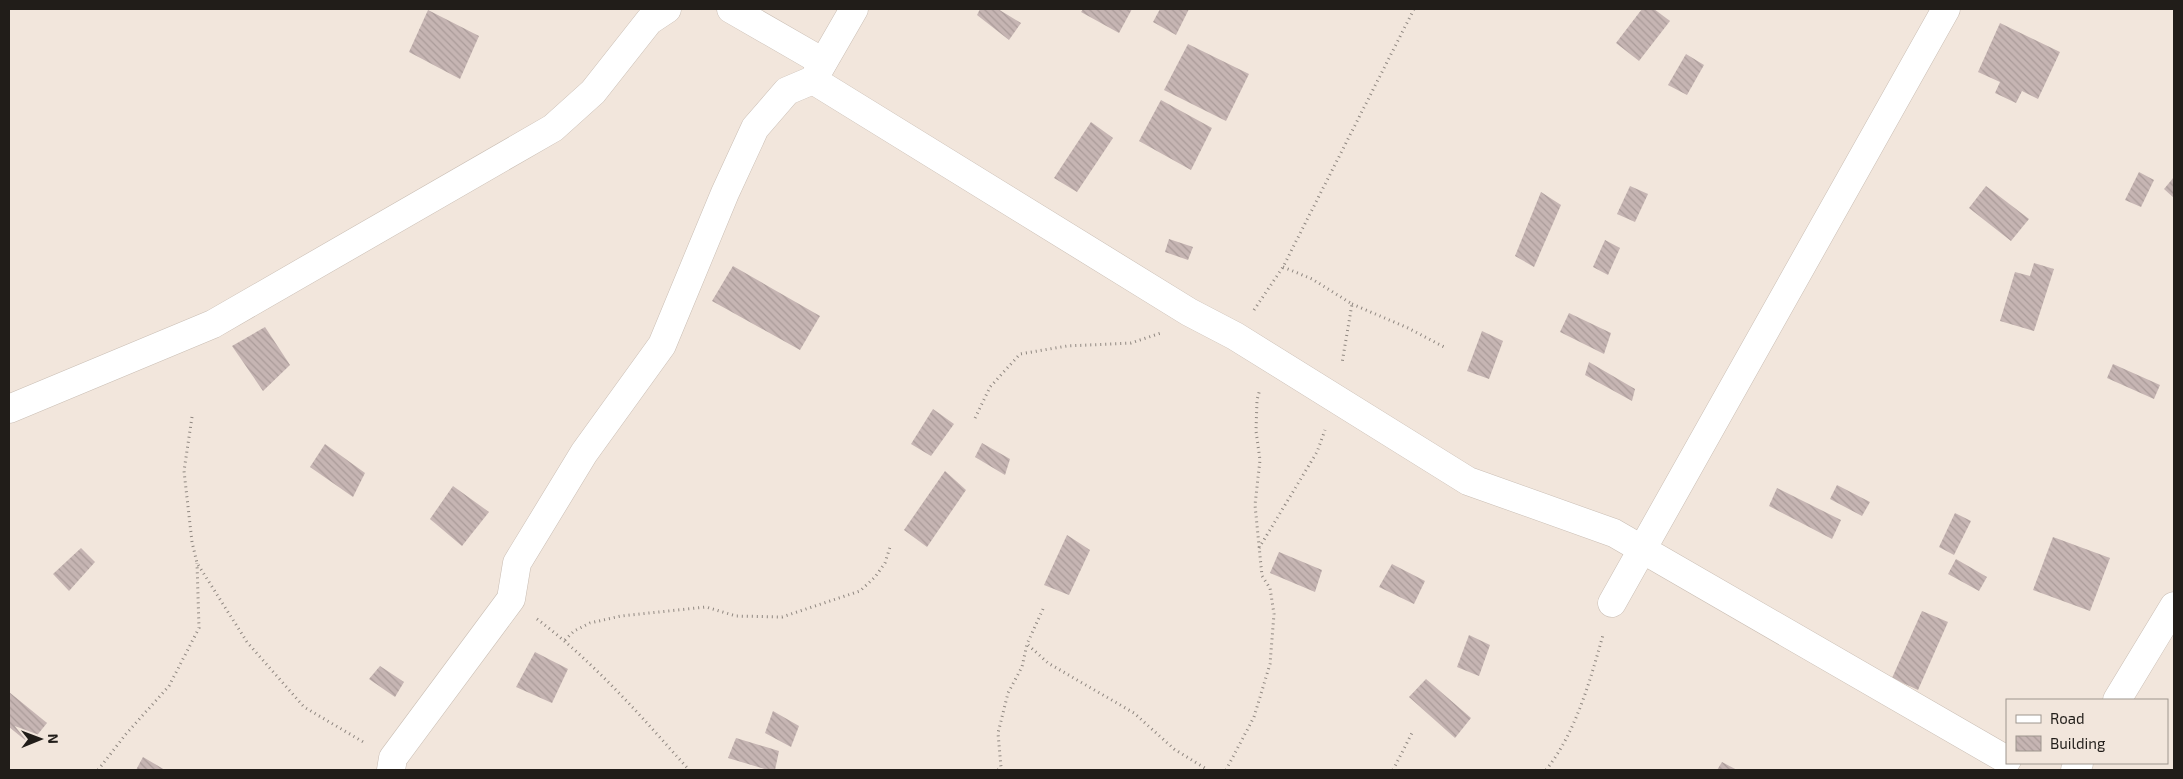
<svg xmlns="http://www.w3.org/2000/svg" width="2183" height="779" viewBox="0 0 2183 779" font-family="'Exo 2',sans-serif">
	<style>
		.building { fill: url(#building-back-hatch) }
		.lines { fill: none; stroke-linecap: round; stroke-linejoin: round }
		.minor-casing { stroke: #cabeb4; stroke-width: 29 }
		.path { stroke: #8f8780; stroke-width: 3; stroke-dasharray: 1 4; stroke-linecap: butt }
		.minor { stroke: #fff; stroke-width: 28 }
	</style>
	<defs>
		<pattern id="building-back-hatch" width="6" height="6" patternUnits="userSpaceOnUse" patternTransform="scale(1.25)"><rect width="6" height="6" fill="#c6b5b3"/><path d="M-1 5l2 2M0 0l6 6M5-1l2 2" fill="none" stroke="#aa9b99"/></pattern>
	</defs>
	<rect width="100%" height="100%" fill="#f2e6dc"/>
	<g class="building">
		<path d="M980 9H998L1021 23 1009 40 977 15Z"/>
		<path d="M1083 9H1132L1119 33 1081 12Z"/>
		<path d="M1160 9H1189L1176 35 1153 22Z"/>
		<path d="M1642 9H1654L1670 21 1639 61 1616 43Z"/>
		<path d="M428 10 479 36 460 79 409 52Z"/>
		<path d="M2000 23 2060 52 2038 99 2022 91 2016 103 1995 93 2000 82 1978 72Z"/>
		<path d="M1188 44 1249 74 1226 121 1164 90Z"/>
		<path d="M1686 54 1704 65 1687 95 1668 85Z"/>
		<path d="M1161 100 1212 128 1191 170 1139 141Z"/>
		<path d="M1091 122 1113 138 1077 192 1054 178Z"/>
		<path d="M2139 172 2154 180 2141 207 2125 200Z"/>
		<path d="M2174 177V198L2164 189Z"/>
		<path d="M1630 186 1648 194 1635 222 1617 214Z"/>
		<path d="M1986 186 2029 219 2011 241 1969 208Z"/>
		<path d="M1541 192 1561 205 1534 267 1515 256Z"/>
		<path d="M1169 239 1193 247 1188 260 1165 252Z"/>
		<path d="M1605 240 1620 248 1608 275 1593 267Z"/>
		<path d="M2034 263 2054 269 2034 331 2000 321 2015 272 2030 276Z"/>
		<path d="M733 266 820 316 800 350 712 301Z"/>
		<path d="M1569 313 1611 333 1604 354 1560 332Z"/>
		<path d="M265 327 290 365 263 391 232 346Z"/>
		<path d="M1482 331 1503 341 1489 379 1467 371Z"/>
		<path d="M1589 362 1635 389 1632 401 1585 375Z"/>
		<path d="M2113 364 2160 385 2154 399 2107 378Z"/>
		<path d="M933 409 954 424 931 456 911 444Z"/>
		<path d="M982 443 1010 459 1005 475 975 457Z"/>
		<path d="M325 444 365 473 353 497 310 467Z"/>
		<path d="M945 471 966 490 927 547 904 530Z"/>
		<path d="M1837 485 1870 502 1862 516 1830 499Z"/>
		<path d="M453 486 489 512 462 546 430 519Z"/>
		<path d="M1777 488 1841 520 1832 539 1769 506Z"/>
		<path d="M1955 513 1971 521 1954 555 1939 547Z"/>
		<path d="M1067 535 1090 550 1069 595 1044 585Z"/>
		<path d="M2053 537 2110 558 2090 611 2033 590Z"/>
		<path d="M81 548 95 562 69 591 53 574Z"/>
		<path d="M1279 552 1322 570 1315 592 1270 573Z"/>
		<path d="M1956 559 1987 577 1979 591 1948 574Z"/>
		<path d="M1392 564 1425 581 1414 604 1379 587Z"/>
		<path d="M1922 611 1948 622 1918 690 1892 678Z"/>
		<path d="M1469 635 1490 645 1479 676 1457 667Z"/>
		<path d="M535 652 568 669 552 703 516 687Z"/>
		<path d="M380 666 404 682 395 697 369 679Z"/>
		<path d="M1426 679 1471 718 1455 738 1409 697Z"/>
		<path d="M9 692 47 723 30 744 9 727Z"/>
		<path d="M773 711 799 726 791 747 765 733Z"/>
		<path d="M736 738 779 751 775 770H768L728 758Z"/>
		<path d="M143 757 165 770H136Z"/>
		<path d="M1722 762 1737 770H1717Z"/>
	</g>
	<g class="lines">
		<g class="minor-casing">
			<g id="minor">
				<path d="M731 9 823 62"/>
				<path d="M813 80 1189 312 1235 336 1468 481 1614 533 2007 760"/>
				<path d="M9 409 213 324 553 128 593 92 649 21 667 9"/>
				<path d="M1612 603 1946 9"/>
				<path d="M2117 700 2174 606"/>
				<path d="M391 770 393 758 511 599 517 563 584 453 662 345 725 193 755 128 787 91 813 80 854 9"/>
				<path d="M2075 770 2079 763"/>
			</g>
		</g>
		<g class="path">
			<path d="M1283 267 1312 279 1352 304 1342 363"/>
			<path d="M1352 304 1408 328 1446 348"/>
			<path d="M1254 310 1283 267 1414 9"/>
			<path d="M192 417 184 471 192 542 197 563 247 642 304 707 365 743"/>
			<path d="M975 418 990 387 1020 354 1067 346 1131 343 1161 333"/>
			<path d="M1259 548 1317 452 1325 430"/>
			<path d="M1043 609 1027 644 1048 663 1134 713 1174 749 1208 770"/>
			<path d="M537 619C594 662 642 717 689 770"/>
			<path d="M565 640 574 631 590 623 621 616 706 607 736 616 782 617 860 591 875 577 885 563 890 547"/>
			<path d="M98 770 126 734 169 686 199 628 197 563"/>
			<path d="M998 770 1001 767 998 733 1008 693 1022 667 1027 644"/>
			<path d="M1226 770 1254 717 1270 664 1274 614 1270 588 1262 576 1255 505 1260 460 1256 431 1257 400 1260 389"/>
			<path d="M1393 770 1412 733"/>
			<path d="M1546 770C1576 732 1590 681 1603 635"/>
		</g>
		<use href="#minor" class="minor"/>
	</g>
	<rect width="2183" height="779" fill="none" stroke="#211d19" stroke-width="20"/>
	<rect x="2006" y="699" width="162" height="65" fill="#f2e6dc" stroke="#9e968e"/>
	<rect x="2016" y="715" width="25" height="8" fill="#ffffff" stroke="#9e968e"/>
	<text x="2050" y="724" font-size="15" fill="#211d19">Road</text>
	<rect x="2016" y="736" width="25" height="15" fill="url(#building-back-hatch)" stroke="#9e968e"/>
	<text x="2050" y="749" font-size="15" fill="#211d19">Building</text>
	<g transform="translate(40 739) rotate(89)" stroke="#f2e6dc" stroke-width="4" paint-order="stroke">
	<path d="M0-4L9 19L0 12L-9 19Z" fill="#211d19"/>
	<text y="-8" font-size="14" font-weight="bold" text-anchor="middle" fill="#211d19">N</text>
	</g>
</svg>
